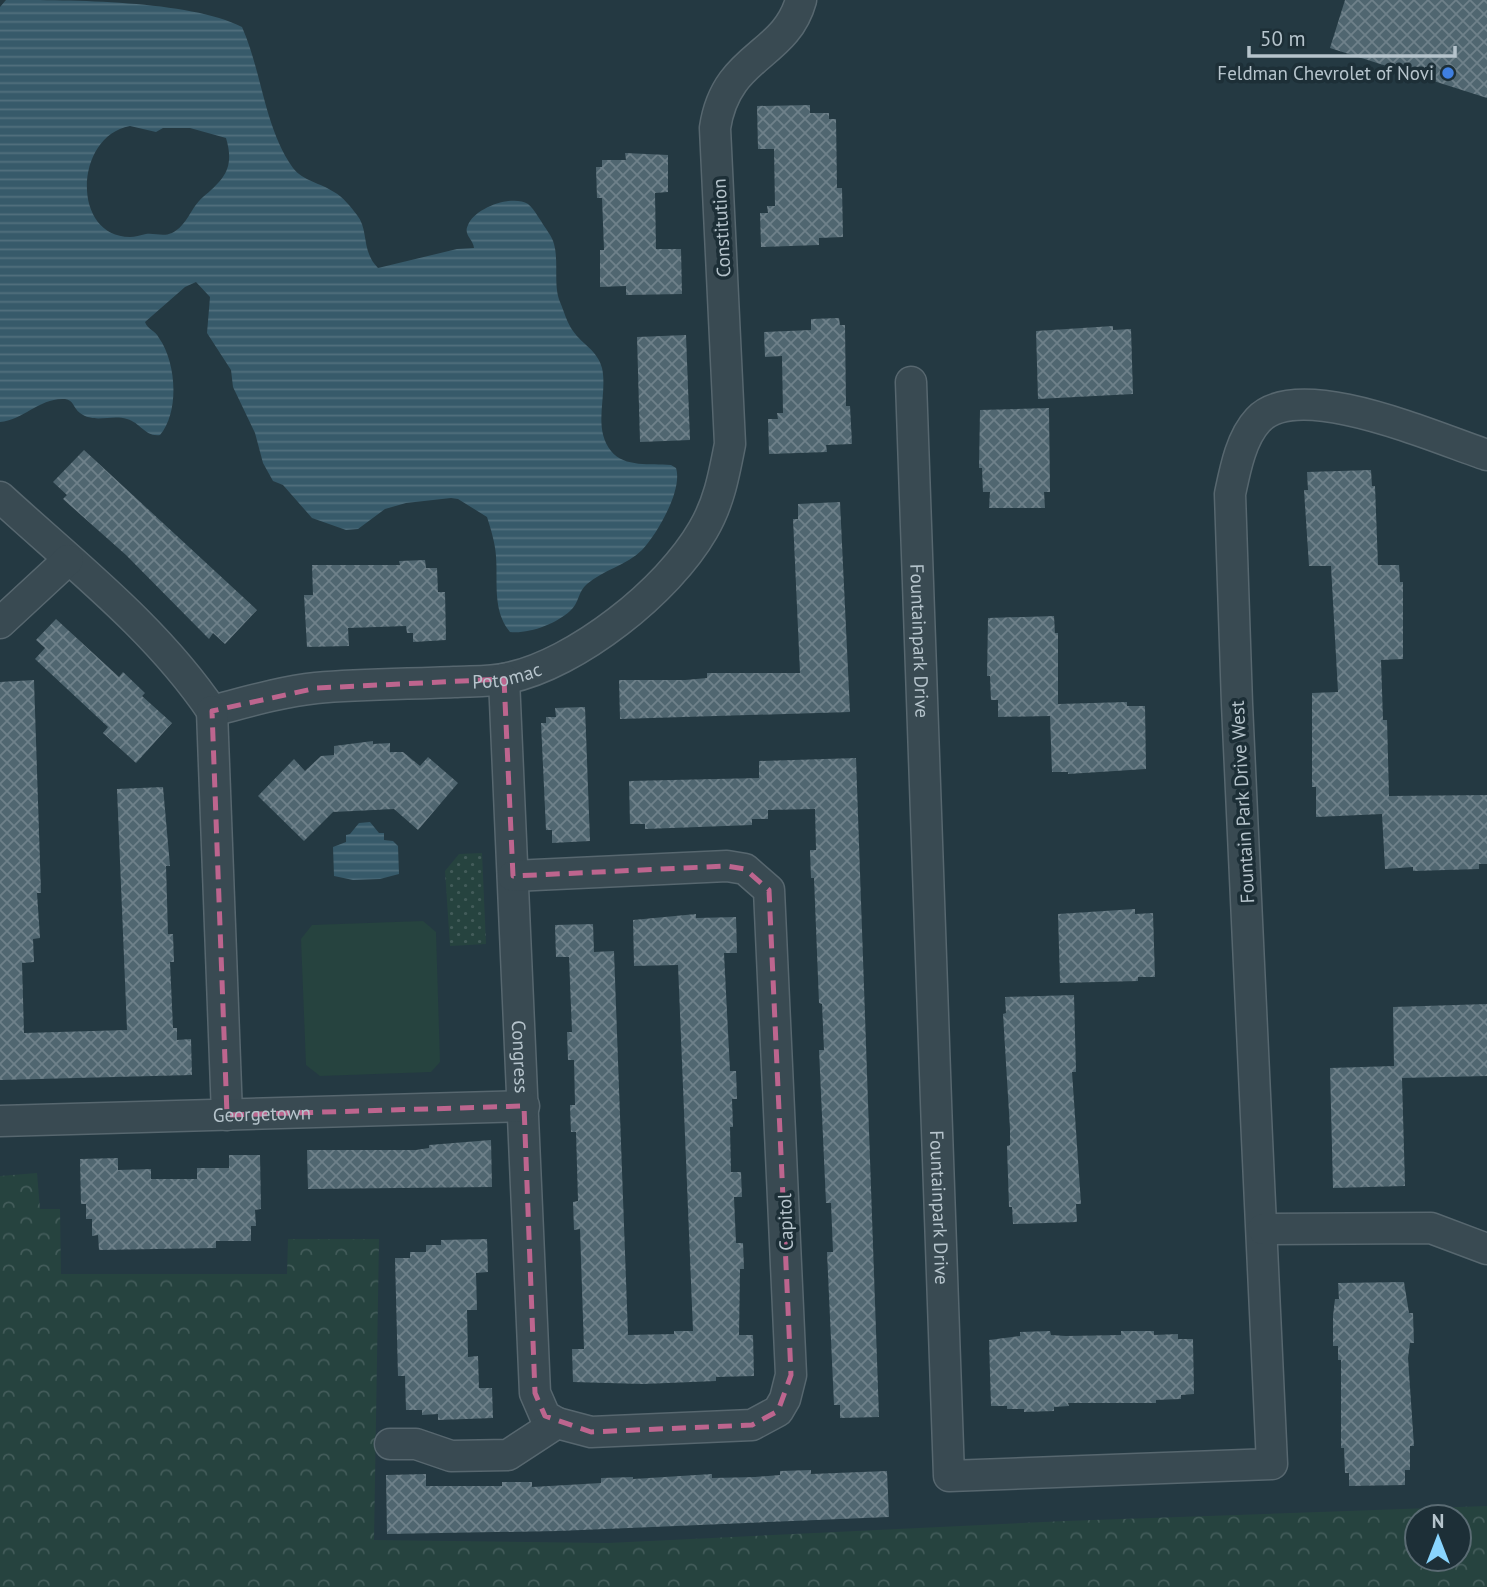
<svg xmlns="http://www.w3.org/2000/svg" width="1487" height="1587" viewBox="0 0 1487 1587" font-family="'PT Sans',sans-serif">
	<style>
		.grass { fill: #26433f }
		.forest { fill: url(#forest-crowns); fill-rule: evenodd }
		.park { fill: url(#park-dots) }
		.water { fill: url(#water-rules); fill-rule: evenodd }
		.building { fill: url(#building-cross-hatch) }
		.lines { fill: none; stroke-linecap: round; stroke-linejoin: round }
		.minor-casing { stroke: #57676f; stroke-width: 33 }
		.minor { stroke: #394a52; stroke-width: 30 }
		.marked { fill: none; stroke: #bd658e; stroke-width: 5; stroke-dasharray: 14 9; stroke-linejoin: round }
		.shop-dot { fill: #3f7fe0; stroke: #1d2f37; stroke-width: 2.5 }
		.labels { text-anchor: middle; stroke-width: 7; stroke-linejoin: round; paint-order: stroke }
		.poi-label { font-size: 19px; fill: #b6c4cc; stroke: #1d2f37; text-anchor: end }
		.street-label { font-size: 19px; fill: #b6c4cc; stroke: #1d2f37 }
	</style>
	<defs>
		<pattern id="forest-crowns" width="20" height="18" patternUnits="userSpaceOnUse" patternTransform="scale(1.75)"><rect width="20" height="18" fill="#26433f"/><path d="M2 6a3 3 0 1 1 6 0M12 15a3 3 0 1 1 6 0" fill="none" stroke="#435c5a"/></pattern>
		<pattern id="park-dots" width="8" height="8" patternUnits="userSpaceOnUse" patternTransform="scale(1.75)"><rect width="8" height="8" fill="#26433f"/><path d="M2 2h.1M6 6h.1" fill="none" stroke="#435c5a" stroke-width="1.8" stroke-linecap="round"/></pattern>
		<pattern id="water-rules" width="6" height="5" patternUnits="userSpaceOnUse" patternTransform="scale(1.75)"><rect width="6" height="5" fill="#375a6a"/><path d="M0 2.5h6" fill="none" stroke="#52707e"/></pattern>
		<pattern id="building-cross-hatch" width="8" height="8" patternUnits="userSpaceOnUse" patternTransform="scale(1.75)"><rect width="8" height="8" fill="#506670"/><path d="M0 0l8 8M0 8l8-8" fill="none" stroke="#6f818a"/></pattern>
	</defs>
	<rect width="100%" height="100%" fill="#243942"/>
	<path class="grass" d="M423 921 436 932 440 1062 431 1072 320 1076 306 1065 301 939 312 925Z"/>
	<path class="forest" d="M37 1173 40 1209H60L61 1274H287L288 1239H379L374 1540 608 1543 1065 1521 1487 1506V1587H0V1176ZM1417 1517H1459V1559H1417Z"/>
	<path class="park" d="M482 853 486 944 450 946 445 871 459 854Z"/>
	<g class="water">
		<path d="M6 0C70 0 189 0 242 27 262 72 264 127 293 168 303 181 321 183 334 192 343 197 351 207 357 215 369 230 361 251 378 268L457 249 474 248C473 239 463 235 468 225 475 208 512 194 528 204 533 208 537 215 541 221 545 228 552 236 554 244 559 262 553 285 560 302 564 311 567 323 573 331 582 344 598 351 602 368 608 395 592 427 611 451 625 468 650 463 671 465L676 468C683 490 657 534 642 550 627 565 603 570 587 584 578 591 579 604 570 611 556 624 529 634 510 632 492 610 498 582 496 556 495 542 491 530 487 517L458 499 451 498 406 503 385 509 358 529 346 530 312 518 283 485 273 481 263 463 255 433 233 387 231 370 207 333 210 297 196 282 185 287 145 322C148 330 155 330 159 338 176 362 180 411 160 435 145 437 141 423 127 419 111 414 95 424 80 413 73 408 74 400 65 399 41 397 23 420 0 422V7ZM130 126 156 132 163 128H190L226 138C235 168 224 179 203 197 191 207 187 226 172 233 163 237 155 233 146 234 140 235 135 237 130 237 71 237 74 136 130 126Z"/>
		<path d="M370 822 379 833H384V840L393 841 398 846 399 874 380 879 353 880 334 876 333 847 346 842V835L350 834 359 823Z"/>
	</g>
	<g class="building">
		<path d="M1345 0H1487V98L1330 48Z"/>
		<path d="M810 105V113H829V119H836L837 188H842L843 237 819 238V245L761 247 760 213H768L767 206H775L774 149H758L757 106Z"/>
		<path d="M625 153 668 155V192L655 193 656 249H681L682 294 626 295V286L600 287V250H604L602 198H597L596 167H602V160H626Z"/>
		<path d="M839 318 840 325H845L846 406H850L852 444 826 445 827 452 769 454 768 419H778L777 413H783L782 356 765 357 764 332 811 330V319Z"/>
		<path d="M1113 326V330L1131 329 1133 394 1038 399 1036 331Z"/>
		<path d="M686 335 690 440 640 442 637 337Z"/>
		<path d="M1049 408 1050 492H1044L1045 508H989L990 492H983L982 468H979L980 410Z"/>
		<path d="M84 450 257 610 225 644 213 633 209 639 126 555 63 499 67 495 53 482Z"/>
		<path d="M1371 470 1372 486H1375L1378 565H1399L1400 582H1403V659L1381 660 1383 720H1387L1389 796 1487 795V864H1479V869L1413 871V867L1385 869 1382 814 1316 817V787H1312V693L1338 692 1331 566H1309L1304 490H1308L1307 472Z"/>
		<path d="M840 502 850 712 620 719 619 680H685L707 678V673H800L793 519H798V504Z"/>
		<path d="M425 560 426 568H437L438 592H445L446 640 413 642V633H407L406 626 348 628 349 646 307 647 304 595H313L312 565H400L399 561Z"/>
		<path d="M1054 616 1055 633H1058V704L1127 702V706H1145L1146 769 1068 774V772H1052L1050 716 998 717V700H991L990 676H987L988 618Z"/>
		<path d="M56 619 119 677 123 672 145 693 142 696 172 723 136 763 103 733 108 727 35 659 45 648 36 640Z"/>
		<path d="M34 680 41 893H37L40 938 33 939 34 962 22 963 24 1033 127 1030 117 789 163 787 170 866H166L168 934H173L174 962H170L173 1028H177V1040L191 1039 192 1075 0 1080V682Z"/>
		<path d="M585 707 590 841 552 843V830H546L541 723H546V717H556L555 708Z"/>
		<path d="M373 741V744L390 743V752H403L420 766 428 757 458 783 418 830 394 809 333 812 304 841 258 796 294 759 305 771 321 756 334 755V746Z"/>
		<path d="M856 758 879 1417 840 1418V1405H834L827 1252H833L831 1203H826L819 1050H824L822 1004 819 1003 814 878H811L810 850H816L815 809 768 810V819H752V825L645 829V824H630L629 781 759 778V761Z"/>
		<path d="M1135 909V914L1153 913 1155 977H1138V981L1060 983 1058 914Z"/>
		<path d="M696 914V918L736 917 737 953H724L730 1071H736L737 1099H732L733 1127H730L731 1172H741L742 1197H734L736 1243H743L744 1269H740L739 1335H753L754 1376 716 1377V1381L643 1384 573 1382 572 1349H584L580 1229 574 1230 573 1202 578 1201 576 1132H571L570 1105H575L574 1060H568L567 1032H572L569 957H556L555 925 593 924 594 952 614 951 628 1335 674 1334V1331H693L678 965 634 966 633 920Z"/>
		<path d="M1074 995 1076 1072H1072L1081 1204H1076L1077 1222 1013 1224 1012 1207H1009L1007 1146 1010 1145V1129L1003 1014 1006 1013 1005 997Z"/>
		<path d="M1487 1004V1076L1402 1078 1405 1186 1333 1188 1330 1068 1394 1066 1393 1007Z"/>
		<path d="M491 1140 492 1187 308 1189 307 1150H416L429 1148V1145Z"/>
		<path d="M229 1155H260L261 1209 255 1210 256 1226H251V1241H216V1248L99 1250 98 1235 92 1236V1219H86V1204H81L80 1159 118 1158V1170L151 1169V1179H197V1168H229Z"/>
		<path d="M487 1239 488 1272 476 1273 477 1310H467L468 1357 478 1356 479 1388H492L493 1418 438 1420V1414L422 1415V1410H406L405 1376H398L395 1258H410V1252H426V1245H441V1240Z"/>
		<path d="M1404 1282 1409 1313H1413L1414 1343H1410L1408 1358 1414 1446H1410V1470H1405V1485L1349 1486V1473H1345L1344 1448H1341V1360H1338V1346H1333V1316L1335 1299H1339L1338 1283Z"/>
		<path d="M1050 1331 1051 1335 1066 1336 1121 1335V1331H1154V1335L1178 1334V1339H1193L1194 1394 1181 1395V1399L1156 1400V1403H1068L1069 1406 1054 1407V1411L1024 1412V1409H1007V1406H991L989 1340 1020 1336V1332Z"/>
		<path d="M811 1470V1474L887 1471 889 1517 558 1531 387 1534 386 1475 426 1474V1486H502V1482H532V1487L601 1483V1478L633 1477V1479L712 1474V1478L755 1477 780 1475V1471Z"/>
	</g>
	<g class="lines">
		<g class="minor-casing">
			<g id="minor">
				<path id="s1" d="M911 382 949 1476 1272 1464 1237 704 1230 494C1235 470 1241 438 1258 420 1298 376 1438 439 1487 455"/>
				<path id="s2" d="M0 497C73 564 156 628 212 711 247 702 280 692 316 688 362 684 409 684 454 682 472 681 491 682 508 678 576 664 668 591 703 530 719 503 724 475 730 444L715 128C726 54 785 58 801 0"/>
				<path d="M0 623 68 560"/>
				<path id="s3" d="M504 679 535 1393 545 1416 557 1423"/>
				<path d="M212 711 227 1115"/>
				<path id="s4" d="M0 1121 524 1106"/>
				<path d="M1263 1229 1431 1228 1487 1249"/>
				<path d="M390 1444H416L451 1456 508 1455 557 1423 591 1432 752 1425 778 1411 785 1399 791 1375 769 890 745 869 727 866 513 876"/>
			</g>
		</g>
		<use href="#minor" class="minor"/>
	</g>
	<path class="marked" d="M504 679 513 876 727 866 745 869 769 890 791 1375 778 1411 752 1425 591 1432 545 1416 535 1393 524 1106 227 1115 212 711 317 688Z"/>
	<circle class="shop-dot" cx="1448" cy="73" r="7"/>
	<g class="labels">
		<g class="poi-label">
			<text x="1434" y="80">Feldman Chevrolet of Novi</text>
		</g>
		<g class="street-label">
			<text transform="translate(721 228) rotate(-93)" y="7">Constitution</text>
			<text dy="7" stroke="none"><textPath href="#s1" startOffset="259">Fountainpark Drive</textPath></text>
			<text dy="7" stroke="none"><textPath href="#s2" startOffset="600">Potomac</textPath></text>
			<text transform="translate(1242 802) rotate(-93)" y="7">Fountain Park Drive West</text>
			<text dy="7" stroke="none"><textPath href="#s3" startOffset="378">Congress</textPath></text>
			<text dy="7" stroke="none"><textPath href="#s4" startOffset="262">Georgetown</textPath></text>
			<text dy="7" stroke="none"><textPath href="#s1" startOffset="826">Fountainpark Drive</textPath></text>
			<text transform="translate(785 1222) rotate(-92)" y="7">Capitol</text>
		</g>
	</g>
	<g transform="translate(1438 1538)"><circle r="33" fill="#1d2f37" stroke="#5a6b73" stroke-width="2"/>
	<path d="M0-5L12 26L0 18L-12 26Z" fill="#89d5fe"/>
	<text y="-10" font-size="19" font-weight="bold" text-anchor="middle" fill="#b6c4cc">N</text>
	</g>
	<path d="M1249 46v10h206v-10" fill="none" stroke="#b6c4cc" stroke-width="3.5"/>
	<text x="1260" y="46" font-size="21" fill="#b6c4cc" stroke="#1d2f37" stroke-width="5" paint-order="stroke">50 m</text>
</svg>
